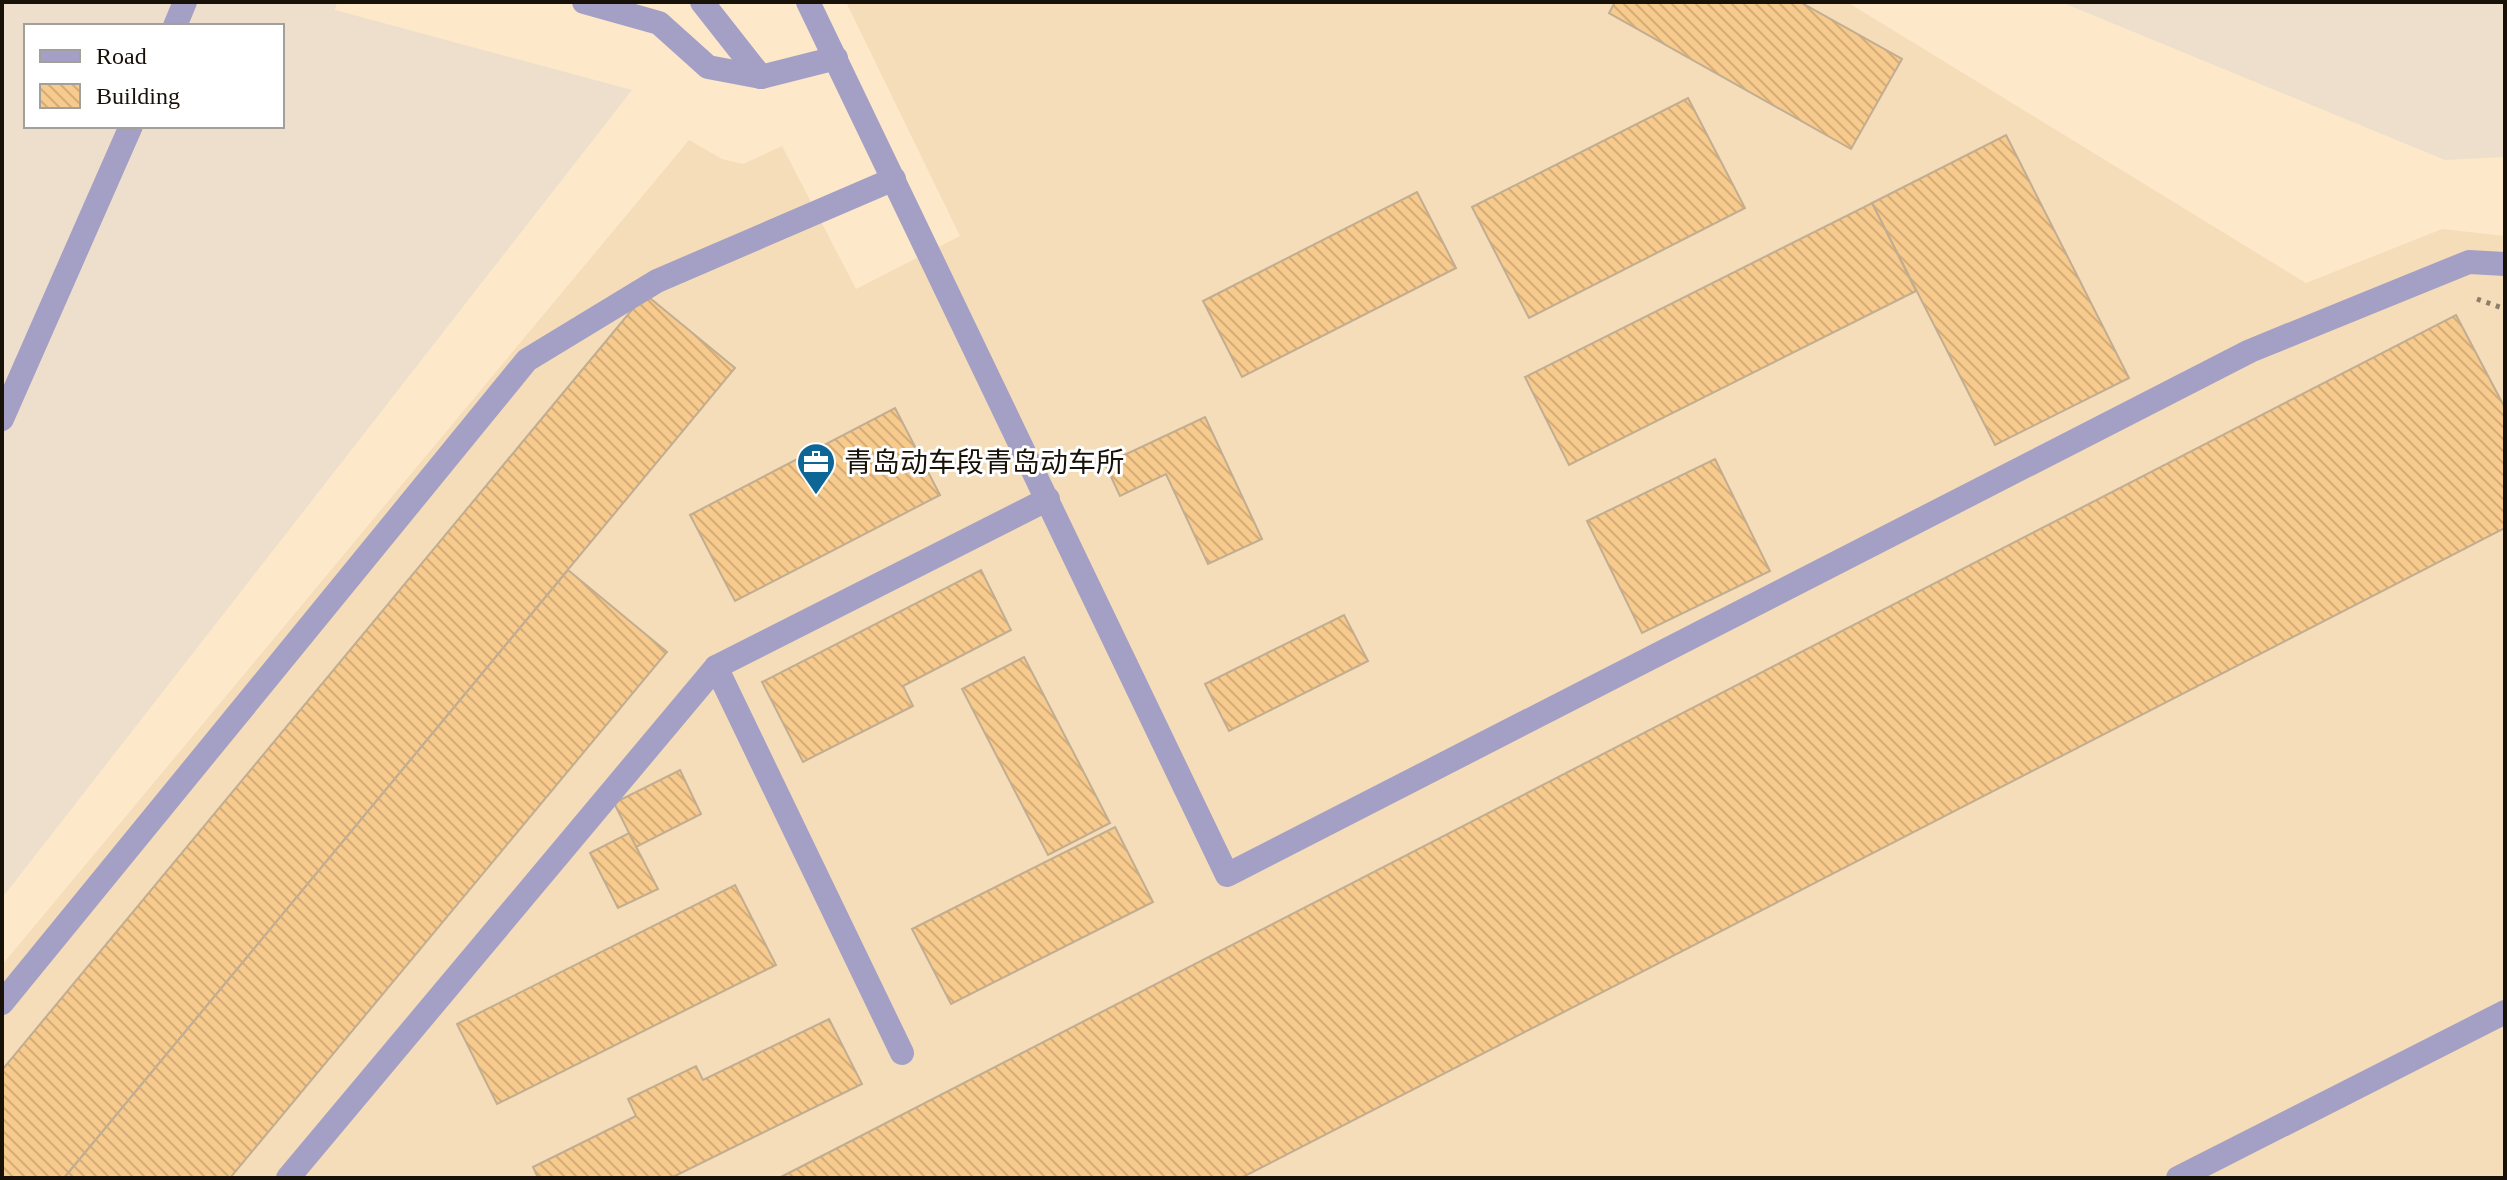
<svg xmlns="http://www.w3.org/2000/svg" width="2507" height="1180" viewBox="0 0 2507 1180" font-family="'Times New Roman','Noto Sans SC',serif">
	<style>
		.built { fill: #f6ddb9 }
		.industrial { fill: #eedfcc; fill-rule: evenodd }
		.building { fill: url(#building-back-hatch); stroke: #c1ad91; stroke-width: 2 }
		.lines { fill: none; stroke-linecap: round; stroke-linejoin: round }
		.path { stroke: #8d7e6a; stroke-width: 5; stroke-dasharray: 4 6; stroke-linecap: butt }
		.minor { stroke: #a4a0c5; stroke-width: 24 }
		.labels { text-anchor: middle; stroke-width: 6; stroke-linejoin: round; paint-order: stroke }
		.poi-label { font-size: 28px; fill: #181107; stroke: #fff; text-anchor: start }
	</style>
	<defs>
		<pattern id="building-back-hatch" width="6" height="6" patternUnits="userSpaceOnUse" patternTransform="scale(2)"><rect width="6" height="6" fill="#f7ca8d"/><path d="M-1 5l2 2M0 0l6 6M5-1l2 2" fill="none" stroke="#d3ac78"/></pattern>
	</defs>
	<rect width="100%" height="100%" fill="#fde8ca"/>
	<path class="built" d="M846 2H1847L2306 283 2442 229 2505 236V1178H2V965L689 140 722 159 743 164 782 146 856 289 960 236Z"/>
	<g class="industrial">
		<path d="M2 2H337L335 10 632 90 2 898ZM26 26H282V126H26Z"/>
		<path d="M2061 2H2505V157L2445 160Z"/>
	</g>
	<g class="building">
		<path d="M1615 2H1800L1902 59 1851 149 1609 13Z"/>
		<path d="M1688 98 1745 208 1529 318 1472 207Z"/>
		<path d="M2006 135 2129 378 1995 445 1872 203Z"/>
		<path d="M1417 192 1456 268 1242 377 1203 301Z"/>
		<path d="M1872 203 1916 291 1569 465 1525 377Z"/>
		<path d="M645 294 735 368 64 1178H2V1070Z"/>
		<path d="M2456 315 2505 408V528L1241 1178H779Z"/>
		<path d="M895 408 940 495 735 601 690 515Z"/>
		<path d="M1205 417 1262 539 1208 564 1166 474 1120 496 1105 464Z"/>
		<path d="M1715 459 1770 571 1642 633 1587 521Z"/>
		<path d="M568 570 667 652 230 1178H64Z"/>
		<path d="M981 570 1011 630 903 686 913 706 803 762 762 682Z"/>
		<path d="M1344 615 1368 661 1229 731 1205 684Z"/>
		<path d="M1024 657 1110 823 1048 855 962 689Z"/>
		<path d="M680 770 701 814 636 847 614 803Z"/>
		<path d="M1115 827 1153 902 951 1004 912 929Z"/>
		<path d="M629 833 658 889 618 908 590 853Z"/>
		<path d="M735 885 776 965 497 1104 457 1024Z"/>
		<path d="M829 1019 862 1084 671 1178H538L533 1167 636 1116 628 1099 696 1066 703 1080Z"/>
	</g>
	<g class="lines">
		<path class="path" d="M2477 299 2505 309"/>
		<g class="minor">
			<path d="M584 2 659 23 708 67 761 77 836 58"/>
			<path d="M702 2 761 77"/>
			<path d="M808 2 1227 875 2250 351 2469 262 2505 264"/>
			<path d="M175 26 185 2"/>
			<path d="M2 419 131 126"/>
			<path d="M2 1003 527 360 657 281 894 179"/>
			<path d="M902 1053 716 667 1048 499"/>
			<path d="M288 1178 716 667"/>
			<path d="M2178 1178 2505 1012"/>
		</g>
	</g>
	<defs>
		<g id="office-pin" transform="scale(2)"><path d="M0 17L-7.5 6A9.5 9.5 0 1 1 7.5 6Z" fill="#0d6696" stroke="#fff"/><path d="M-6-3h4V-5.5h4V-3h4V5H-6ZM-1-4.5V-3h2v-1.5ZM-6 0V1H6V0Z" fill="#fff"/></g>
	</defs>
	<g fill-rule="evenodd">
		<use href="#office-pin" x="816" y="462"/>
	</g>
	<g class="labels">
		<g class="poi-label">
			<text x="844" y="472">青岛动车段青岛动车所</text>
		</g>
	</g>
	<rect width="2507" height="1180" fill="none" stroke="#181107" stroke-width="8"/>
	<rect x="24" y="24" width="260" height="104" fill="#ffffff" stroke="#a3a09c" stroke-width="2"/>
	<rect x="40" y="50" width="40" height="12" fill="#a4a0c5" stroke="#a3a09c" stroke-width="2"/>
	<text x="96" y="64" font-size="24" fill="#181107">Road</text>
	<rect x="40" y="84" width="40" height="24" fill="url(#building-back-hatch)" stroke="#a3a09c" stroke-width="2"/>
	<text x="96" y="104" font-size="24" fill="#181107">Building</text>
</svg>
